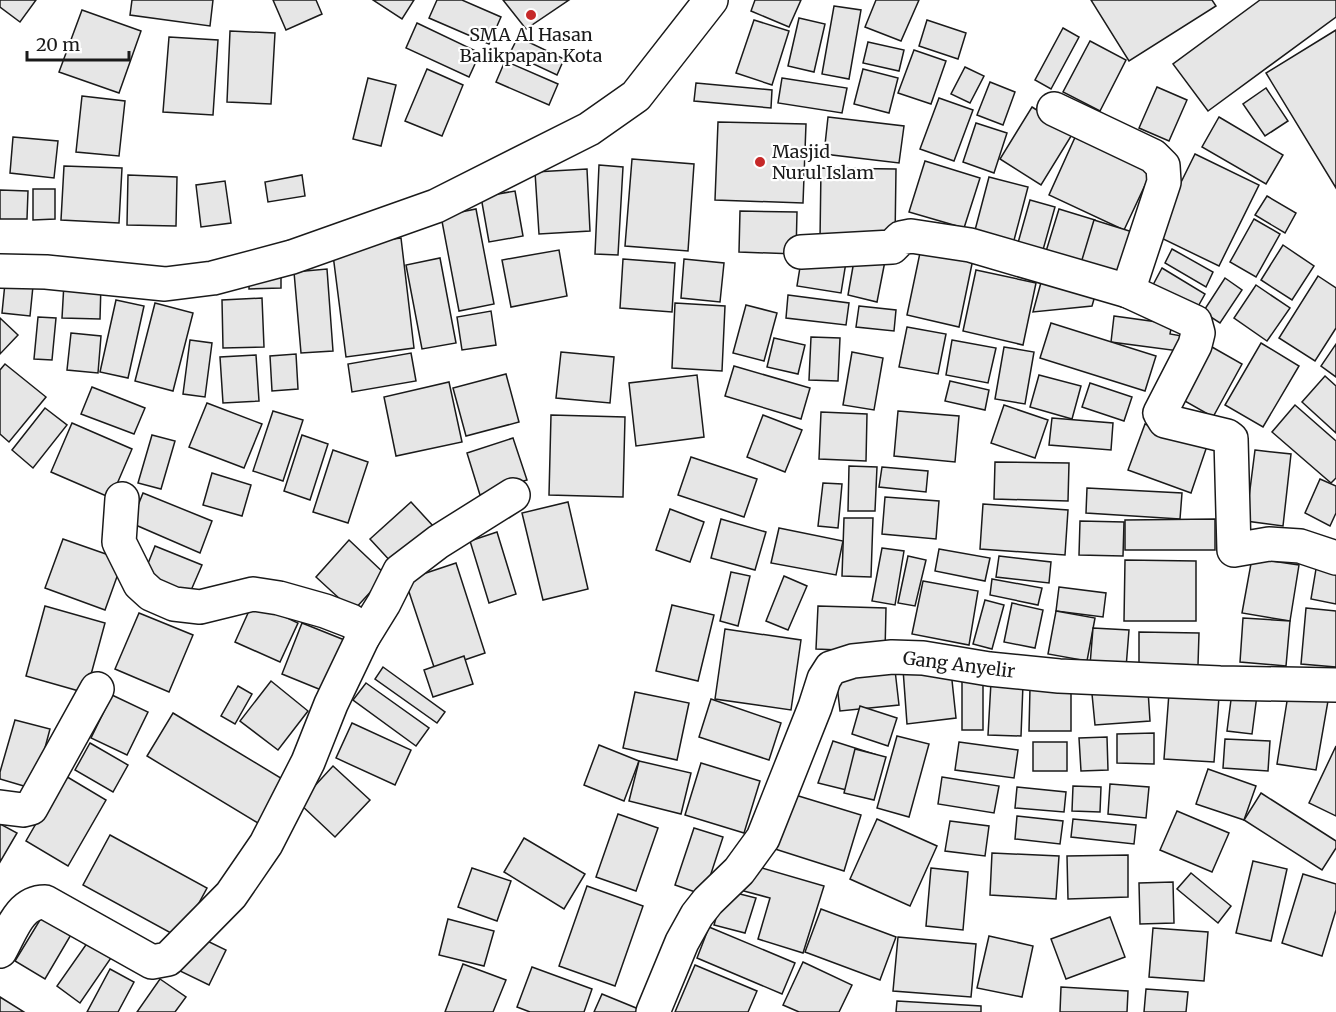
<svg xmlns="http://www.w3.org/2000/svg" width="1336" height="1012" viewBox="0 0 1336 1012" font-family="Merriweather,serif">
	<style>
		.building { fill: #e6e6e6; stroke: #1a1a1a; stroke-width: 1.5 }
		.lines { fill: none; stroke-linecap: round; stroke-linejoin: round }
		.minor-casing { stroke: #1a1a1a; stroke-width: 36 }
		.minor { stroke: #fff; stroke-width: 33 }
		.poi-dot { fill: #c62828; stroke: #fff; stroke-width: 2 }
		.labels { text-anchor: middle; stroke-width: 4.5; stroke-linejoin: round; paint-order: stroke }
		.poi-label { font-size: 18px; fill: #1a1a1a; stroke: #fff }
		.street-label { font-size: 18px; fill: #1a1a1a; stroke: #fff }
	</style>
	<rect width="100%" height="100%" fill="#fff"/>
	<g class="building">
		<path d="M0 0H36L20 22 0 7Z"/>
		<path d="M132 0H213L210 26 130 15Z"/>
		<path d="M273 0H316L322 14 286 30Z"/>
		<path d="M373 0H414L402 19Z"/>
		<path d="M437 0H462L501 17 489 44 429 18Z"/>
		<path d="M503 0H569L526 29Z"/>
		<path d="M755 0H801L789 27 751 11Z"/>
		<path d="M876 0H919L901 41 865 27Z"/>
		<path d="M1091 0H1212L1216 6 1129 61Z"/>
		<path d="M1260 0H1336V17L1208 111 1173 64Z"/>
		<path d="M834 6 861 10 849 79 822 74Z"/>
		<path d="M82 10 141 31 119 93 59 72Z"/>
		<path d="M799 18 825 24 814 72 788 66Z"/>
		<path d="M754 20 789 31 772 85 736 73Z"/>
		<path d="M927 20 966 33 958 59 919 46Z"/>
		<path d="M417 23 480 53 469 77 406 48Z"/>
		<path d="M1063 28 1079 37 1051 89 1035 80Z"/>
		<path d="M1336 30V188L1266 73Z"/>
		<path d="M230 31 275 33 271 104 227 102Z"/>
		<path d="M169 37 218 40 213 115 163 112Z"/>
		<path d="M518 37 564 59 557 75 510 53Z"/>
		<path d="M1090 41 1126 60 1100 111 1063 92Z"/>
		<path d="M868 42 904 50 899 71 863 63Z"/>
		<path d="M914 50 946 61 931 104 898 93Z"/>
		<path d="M505 61 558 84 549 105 496 82Z"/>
		<path d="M965 67 984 76 970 103 951 94Z"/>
		<path d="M427 69 463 85 442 136 405 121Z"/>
		<path d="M863 69 898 78 889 113 854 104Z"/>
		<path d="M368 78 396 85 381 146 353 139Z"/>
		<path d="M782 78 847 88 842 113 778 103Z"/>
		<path d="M990 82 1015 92 1003 125 977 115Z"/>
		<path d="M696 83 772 90 771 108 694 101Z"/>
		<path d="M1157 87 1187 100 1169 141 1139 128Z"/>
		<path d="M1266 88 1288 121 1265 136 1243 104Z"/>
		<path d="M82 96 125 101 119 156 76 152Z"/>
		<path d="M939 98 973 110 954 161 920 149Z"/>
		<path d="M1032 107 1073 133 1041 185 1000 159Z"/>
		<path d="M828 117 904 126 899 163 824 154Z"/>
		<path d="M1219 117 1283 155 1266 184 1202 147Z"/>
		<path d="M718 122 806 124 803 203 715 200Z"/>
		<path d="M976 123 1007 133 994 173 963 162Z"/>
		<path d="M1077 133 1153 168 1124 230 1049 195Z"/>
		<path d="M13 137 58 141 54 178 10 173Z"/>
		<path d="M1195 154 1259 185 1219 266 1155 235Z"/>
		<path d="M632 159 694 164 688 251 625 246Z"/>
		<path d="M925 161 980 178 964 228 909 212Z"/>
		<path d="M599 165 623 167 618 255 595 254Z"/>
		<path d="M64 166 122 168 119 223 61 220Z"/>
		<path d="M821 168 896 169 895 240H820Z"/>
		<path d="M587 169 590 231 539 234 535 172Z"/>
		<path d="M128 175 177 177 176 226 127 225Z"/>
		<path d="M302 175 305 196 268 202 265 182Z"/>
		<path d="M989 177 1028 187 1013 244 974 234Z"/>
		<path d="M225 181 231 223 201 227 196 185Z"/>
		<path d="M33 189H55V219L33 220Z"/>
		<path d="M0 190 28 191 27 219H0Z"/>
		<path d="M515 191 523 236 489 242 481 197Z"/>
		<path d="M1267 196 1296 213 1285 233 1255 215Z"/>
		<path d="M1030 200 1055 207 1041 257 1016 250Z"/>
		<path d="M476 209 494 304 459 311 441 216Z"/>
		<path d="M1059 209 1095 220 1080 268 1044 258Z"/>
		<path d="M740 211 797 212 796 254 739 252Z"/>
		<path d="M1254 219 1280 234 1256 277 1230 262Z"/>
		<path d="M1094 220 1139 234 1123 286 1078 273Z"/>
		<path d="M401 238 414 348 346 357 332 247Z"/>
		<path d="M1283 245 1314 266 1292 300 1261 280Z"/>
		<path d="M921 248 973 259 959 327 907 315Z"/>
		<path d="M1172 249 1213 272 1206 287 1165 263Z"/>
		<path d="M559 250 567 296 511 307 502 260Z"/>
		<path d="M802 255 846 262 841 293 797 286Z"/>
		<path d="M855 255 885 261 877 302 848 295Z"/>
		<path d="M440 258 456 343 422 349 406 265Z"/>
		<path d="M623 259 675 263 672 312 620 308Z"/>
		<path d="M684 259 724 263 720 302 681 298Z"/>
		<path d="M1162 268 1205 294 1196 310 1153 285Z"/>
		<path d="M327 269 333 351 301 353 294 272Z"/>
		<path d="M976 270 1036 283 1023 345 963 331Z"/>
		<path d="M6 273 34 276 30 316 2 313Z"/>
		<path d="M281 273V288L249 289V274Z"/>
		<path d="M1043 275 1097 289 1092 306 1033 312Z"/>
		<path d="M1318 276 1336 288V328L1315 361 1279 338Z"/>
		<path d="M1225 278 1242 290 1220 323 1203 312Z"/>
		<path d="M64 283 101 284 100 319 62 318Z"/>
		<path d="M1256 285 1290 308 1267 341 1234 318Z"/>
		<path d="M788 295 849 303 846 325 786 318Z"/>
		<path d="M262 298 264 347 223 348 222 300Z"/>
		<path d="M116 300 144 306 128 378 100 372Z"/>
		<path d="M155 303 193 313 173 391 135 381Z"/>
		<path d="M675 303 725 306 722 371 672 368Z"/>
		<path d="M746 305 777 313 764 361 733 353Z"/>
		<path d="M859 306 896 310 894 331 856 327Z"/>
		<path d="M491 311 496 345 462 350 457 317Z"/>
		<path d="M1114 316 1172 324 1170 334 1182 336 1179 351 1111 342Z"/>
		<path d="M38 317 56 318 52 360 34 359Z"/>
		<path d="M0 318 18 335 0 354Z"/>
		<path d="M1051 323 1156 356 1145 391 1040 358Z"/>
		<path d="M907 327 946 334 938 374 899 367Z"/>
		<path d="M71 333 101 336 98 373 67 370Z"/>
		<path d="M811 337 840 338 838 381 809 380Z"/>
		<path d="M774 338 805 345 798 374 767 367Z"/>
		<path d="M190 340 212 343 205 397 183 394Z"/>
		<path d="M952 340 996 348 988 383 946 375Z"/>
		<path d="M1261 343 1299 366 1263 427 1225 405Z"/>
		<path d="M1336 344V377L1321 366Z"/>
		<path d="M1004 347 1034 352 1025 404 995 399Z"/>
		<path d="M1212 347 1242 364 1213 417 1183 400Z"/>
		<path d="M561 352 614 357 610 403 556 398Z"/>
		<path d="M852 352 883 358 874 410 843 405Z"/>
		<path d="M411 353 416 381 352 392 348 364Z"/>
		<path d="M296 354 298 389 272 391 270 356Z"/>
		<path d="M256 355 259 401 223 403 220 357Z"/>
		<path d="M5 364 46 397 9 442 0 434V370Z"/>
		<path d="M734 366 810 388 801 419 725 396Z"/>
		<path d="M506 374 519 422 466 436 453 388Z"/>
		<path d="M697 375 704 437 636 446 629 383Z"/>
		<path d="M1039 375 1081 386 1072 419 1030 407Z"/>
		<path d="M1325 376 1336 386V433L1302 402Z"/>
		<path d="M950 381 989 390 985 410 945 401Z"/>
		<path d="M449 382 462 442 396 456 384 397Z"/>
		<path d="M1090 383 1132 397 1124 421 1082 407Z"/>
		<path d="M92 387 145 408 134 434 81 414Z"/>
		<path d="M207 403 262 424 244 468 189 447Z"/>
		<path d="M1004 405 1048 420 1035 458 991 443Z"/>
		<path d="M1295 405 1336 441V478L1331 483 1272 432Z"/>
		<path d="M45 408 67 425 33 468 12 450Z"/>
		<path d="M273 411 303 420 283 481 253 471Z"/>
		<path d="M898 411 959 416 955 462 894 456Z"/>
		<path d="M821 412 867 414 866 461 819 459Z"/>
		<path d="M551 415 625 417 623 497 549 495Z"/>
		<path d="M763 415 802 430 785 472 747 457Z"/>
		<path d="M1052 418 1113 423 1111 450 1049 445Z"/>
		<path d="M72 423 132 449 111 498 51 472Z"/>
		<path d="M1145 424 1207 446 1191 493 1128 470Z"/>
		<path d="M152 435 175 441 161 489 138 483Z"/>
		<path d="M302 435 328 444 310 500 284 491Z"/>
		<path d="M513 438 527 480 480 495 467 453Z"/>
		<path d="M333 450 368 462 348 523 313 512Z"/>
		<path d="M1255 450 1291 454 1283 526 1246 521Z"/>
		<path d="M691 457 757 479 744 517 678 495Z"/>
		<path d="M995 462 1069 463 1068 501 994 499Z"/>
		<path d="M849 466 877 467 875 511H848Z"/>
		<path d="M882 467 928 471 926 492 879 487Z"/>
		<path d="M212 473 251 485 242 516 203 505Z"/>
		<path d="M1320 479 1336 486V513L1330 526 1305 513Z"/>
		<path d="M823 483 842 484 838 528 818 526Z"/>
		<path d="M1087 488 1182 493 1180 519 1086 513Z"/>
		<path d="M143 493 212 521 200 553 131 523Z"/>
		<path d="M885 497 939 501 936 539 882 534Z"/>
		<path d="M411 502 434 527 393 564 370 539Z"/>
		<path d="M568 502 588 589 543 600 522 513Z"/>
		<path d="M983 504 1068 510 1065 555 980 549Z"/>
		<path d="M670 509 704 522 690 562 656 550Z"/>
		<path d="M844 518H873L871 577 842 576Z"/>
		<path d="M721 519 766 532 755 570 711 558Z"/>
		<path d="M1215 519V550H1125V520Z"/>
		<path d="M1080 521 1124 522 1123 556 1079 555Z"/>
		<path d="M779 528 843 541 836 575 771 563Z"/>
		<path d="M497 532 516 594 489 603 470 541Z"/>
		<path d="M63 539 123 560 105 610 45 588Z"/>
		<path d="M349 540 386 575 353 611 316 577Z"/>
		<path d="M155 546 202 565 189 595 143 576Z"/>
		<path d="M882 548 904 551 895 605 872 601Z"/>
		<path d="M939 549 990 558 985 581 935 571Z"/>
		<path d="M908 556 926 560 915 606 898 603Z"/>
		<path d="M999 556 1051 562 1049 583 996 577Z"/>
		<path d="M1252 558 1299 565 1290 621 1242 613Z"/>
		<path d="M1125 560 1196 561V621H1124Z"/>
		<path d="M456 563 485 653 435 670 405 580Z"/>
		<path d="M1316 569 1336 572V604L1311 599Z"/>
		<path d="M731 572 750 576 738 626 720 621Z"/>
		<path d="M784 576 807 586 788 630 766 621Z"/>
		<path d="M992 579 1042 588 1038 605 990 595Z"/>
		<path d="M923 581 978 591 969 645 912 634Z"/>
		<path d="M1059 587 1106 593 1103 617 1056 611Z"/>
		<path d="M985 600 1004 605 992 649 973 644Z"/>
		<path d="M253 602 298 623 280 662 235 642Z"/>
		<path d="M1012 603 1043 610 1035 648 1004 642Z"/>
		<path d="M672 605 714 615 698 681 656 671Z"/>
		<path d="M45 606 105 623 86 693 26 676Z"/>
		<path d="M818 606 886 608 885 652 816 649Z"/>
		<path d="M1306 608 1336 611V667L1301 664Z"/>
		<path d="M1056 611 1095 618 1087 661 1048 654Z"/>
		<path d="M139 613 193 635 169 692 115 669Z"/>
		<path d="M1243 618 1290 621 1286 666 1240 662Z"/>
		<path d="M302 623 352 643 331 694 282 674Z"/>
		<path d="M1093 628 1129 630 1126 668 1090 665Z"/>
		<path d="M725 629 801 640 791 710 715 699Z"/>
		<path d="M1139 632 1199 633 1198 665 1139 663Z"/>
		<path d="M464 656 473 684 433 697 424 670Z"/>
		<path d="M383 667 445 712 437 723 375 679Z"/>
		<path d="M903 669 951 671 956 718 907 724Z"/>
		<path d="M895 670 899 705 840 711 836 677Z"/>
		<rect x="962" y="678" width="21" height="52"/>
		<path d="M271 681 308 711 278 750 240 721Z"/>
		<path d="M991 682 1023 684 1021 736 988 735Z"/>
		<path d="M366 683 429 728 416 746 353 700Z"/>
		<path d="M238 686 252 694 235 724 221 716Z"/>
		<path d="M1030 688H1071V731H1029Z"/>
		<path d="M1148 690 1150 721 1095 725 1092 694Z"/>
		<path d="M635 692 689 703 677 760 623 748Z"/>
		<path d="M1232 692 1257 695 1252 734 1227 731Z"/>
		<path d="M1169 693 1219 697 1214 762 1164 759Z"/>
		<path d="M112 695 148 712 127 755 91 738Z"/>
		<path d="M1288 695 1328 701 1316 770 1277 764Z"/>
		<path d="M711 699 781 723 769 760 699 737Z"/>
		<path d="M860 706 897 718 888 746 852 734Z"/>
		<path d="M173 713 294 786 268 829 147 756Z"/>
		<path d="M15 720 50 729 34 789 0 779V772Z"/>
		<path d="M352 723 411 750 395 785 336 758Z"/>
		<path d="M1154 733V764L1117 763V734Z"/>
		<path d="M897 736 929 744 909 817 877 808Z"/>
		<path d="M1107 737 1108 770 1081 771 1079 738Z"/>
		<path d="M1225 739 1270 741 1268 771 1223 768Z"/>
		<path d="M833 741 877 755 867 795 818 783Z"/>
		<path d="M959 742 1018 750 1014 778 955 770Z"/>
		<rect x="1033" y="742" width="34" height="29"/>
		<path d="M90 743 128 765 113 792 75 770Z"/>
		<path d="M599 745 639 761 624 801 584 785Z"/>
		<path d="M1336 746V816L1309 803Z"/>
		<path d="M855 749 886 757 874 800 844 793Z"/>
		<path d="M639 761 691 773 681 814 629 801Z"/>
		<path d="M701 763 760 781 744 833 685 815Z"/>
		<path d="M333 766 370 800 335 837 299 803Z"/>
		<path d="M1208 769 1256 786 1244 820 1196 804Z"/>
		<path d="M64 775 106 800 68 866 26 841Z"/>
		<path d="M942 777 999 786 994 813 938 804Z"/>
		<path d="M1110 784 1149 787 1146 818 1108 814Z"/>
		<path d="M1073 786 1101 787 1100 812 1072 811Z"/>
		<path d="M1017 787 1066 792 1064 812 1015 808Z"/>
		<path d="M1261 793 1336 841V848L1322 870 1244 820Z"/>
		<path d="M792 794 861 815 844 871 775 849Z"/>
		<path d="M1177 811 1229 833 1212 872 1160 850Z"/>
		<path d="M618 814 658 828 636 891 596 877Z"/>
		<path d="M1017 816 1063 821 1060 844 1015 839Z"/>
		<path d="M877 819 937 846 910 906 850 879Z"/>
		<path d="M1073 819 1136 825 1134 844 1071 837Z"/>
		<path d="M950 821 989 826 985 856 945 851Z"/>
		<path d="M0 824 17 833 0 862Z"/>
		<path d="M694 828 723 837 704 895 675 885Z"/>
		<path d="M110 835 207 888 180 938 83 885Z"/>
		<path d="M524 838 585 874 564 909 504 872Z"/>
		<path d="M992 853 1059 856 1056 899 990 895Z"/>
		<path d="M1128 855V897L1068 899 1067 856Z"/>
		<path d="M1253 861 1287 869 1271 941 1236 933Z"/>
		<path d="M748 864 824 886 803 953 758 939 770 898 740 890Z"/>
		<path d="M472 868 511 881 497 921 458 907Z"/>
		<path d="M931 868 968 872 963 930 926 926Z"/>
		<path d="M1191 873 1231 906 1218 923 1177 889Z"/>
		<path d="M1303 874 1336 884V910L1322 956 1282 943Z"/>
		<path d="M1173 882 1174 923 1140 924 1139 883Z"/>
		<path d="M587 886 643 906 615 986 559 966Z"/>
		<path d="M724 890 756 898 745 933 714 925Z"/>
		<path d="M821 909 896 937 880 980 805 952Z"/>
		<path d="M43 915 72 933 45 979 15 961Z"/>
		<path d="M1110 917 1125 957 1066 979 1051 939Z"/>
		<path d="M448 919 494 931 484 966 439 955Z"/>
		<path d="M709 927 795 963 782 994 697 958Z"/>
		<path d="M1153 928 1208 932 1204 981 1149 977Z"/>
		<path d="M197 936 226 950 209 985 180 971Z"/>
		<path d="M989 936 1033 946 1022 997 977 988Z"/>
		<path d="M898 937 976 944 971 997 893 991Z"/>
		<path d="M90 939 113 955 80 1003 57 986Z"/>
		<path d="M803 962 852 985 839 1012H799L783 1005Z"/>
		<path d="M463 964 506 980 493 1012H445Z"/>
		<path d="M695 965 757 991 748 1012H675Z"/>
		<path d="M532 967 592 989 584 1012H530L517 1007Z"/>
		<path d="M110 969 134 982 118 1012H87Z"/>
		<path d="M160 979 186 997 175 1012H137Z"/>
		<path d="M1061 987 1128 991 1127 1012H1060Z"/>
		<path d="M1146 989 1188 992 1186 1012H1144Z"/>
		<path d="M602 994 641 1010 640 1012H594Z"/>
		<path d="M0 997 24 1012H0Z"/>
		<path d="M897 1001 981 1006V1012H896Z"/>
	</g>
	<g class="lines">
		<g class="minor-casing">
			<g id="minor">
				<path d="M1054 109 1153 156 1163 166 1164 182 1128 291"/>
				<path d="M801 252 892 247 901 238 911 236 970 245 1128 291 1195 322 1198 333 1195 345 1160 413 1165 421 1227 436 1231 439 1234 550 1269 544 1300 546 1336 558"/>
				<path d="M0 271 46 272 165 284 213 278 292 257 436 206 589 129 636 96 711 0"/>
				<path d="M122 499 119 542 140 584 151 594 174 604 200 607 253 594 279 598 325 611 351 621 360 627 363 637"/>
				<path d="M0 807 23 810 31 808 97 689"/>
				<path d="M0 951C11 932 19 902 45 902L152 962 168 959 231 895 266 844 308 762 331 704 363 637 384 603 400 571 438 542 513 495"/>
				<path d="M653 1012 682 942 697 915 708 901 739 871 763 838 815 707 824 679 831 668 853 661 892 657 923 658 989 669 1059 676 1220 683 1336 685"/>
			</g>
		</g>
		<use href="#minor" class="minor"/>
	</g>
	<g class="poi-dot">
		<circle cx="531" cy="15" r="6"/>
		<circle cx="760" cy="162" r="6"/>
	</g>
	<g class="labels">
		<g class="poi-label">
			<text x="531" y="41">SMA Al Hasan<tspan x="531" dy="21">Balikpapan Kota</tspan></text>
			<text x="772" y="158" text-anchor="start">Masjid<tspan x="772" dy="21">Nurul Islam</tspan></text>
		</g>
		<g class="street-label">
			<text transform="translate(959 665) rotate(7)" y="6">Gang Anyelir</text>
		</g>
	</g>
	<path d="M27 51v9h102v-9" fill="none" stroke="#1a1a1a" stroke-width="3"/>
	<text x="36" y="51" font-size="18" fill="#1a1a1a" stroke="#ffffff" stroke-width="4.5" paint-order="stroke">20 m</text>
</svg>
